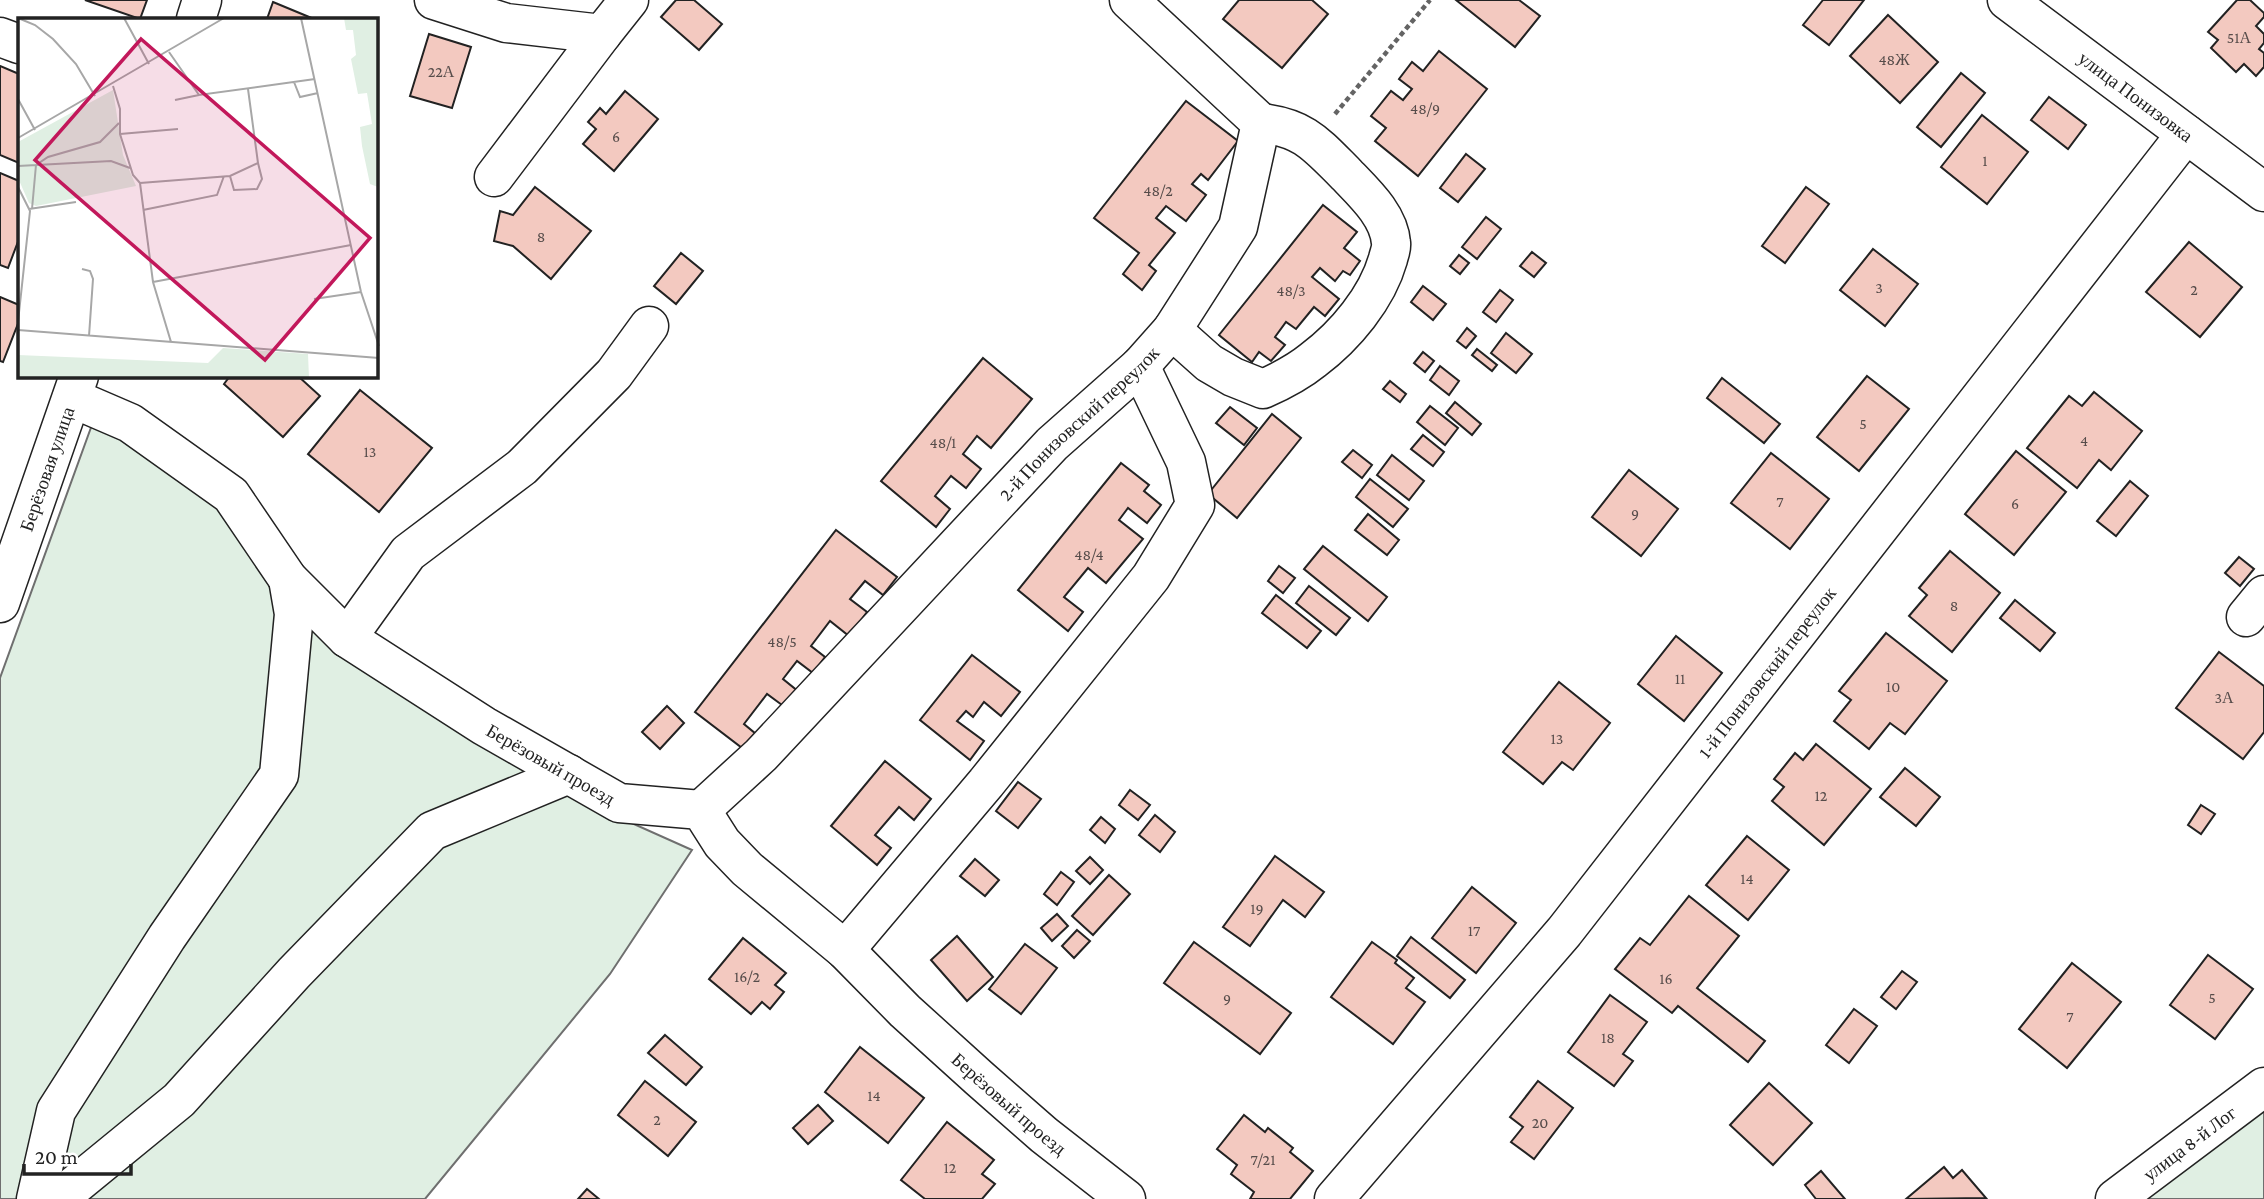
<svg xmlns="http://www.w3.org/2000/svg" width="2264" height="1199" viewBox="0 0 2264 1199" font-family="'Crimson Pro',serif">
	<style>
		.green { fill: #e0efe3; stroke: #6f6f6f; stroke-width: 2 }
		.building { fill: #f3c9c0; stroke: #222; stroke-width: 2 }
		.lines { fill: none; stroke-linecap: round; stroke-linejoin: round }
		.minor-casing { stroke: #222; stroke-width: 41 }
		.major-casing { stroke: #222; stroke-width: 41 }
		.path { stroke: #646464; stroke-width: 4.5; stroke-dasharray: 5 3.5; stroke-linecap: butt }
		.minor { stroke: #fff; stroke-width: 38 }
		.major { stroke: #fff; stroke-width: 38 }
		.labels { text-anchor: middle; stroke-width: 5; stroke-linejoin: round; paint-order: stroke }
		.number-label { font-size: 16px; fill: #564c4a }
		.street-label { font-size: 19px; fill: #222; stroke: #fff }
		.inset-road { fill: none; stroke: #a7a7a7; stroke-width: 2 }
		.view { fill: #c2185b; fill-opacity: 0.15; stroke: #c2185b; stroke-width: 3.5 }
		.inset-edge { fill: none; stroke: #222; stroke-width: 3.5 }
	</style>
	<rect width="100%" height="100%" fill="#fff"/>
	<g class="green">
		<path d="M93 422 128 426 562 792 692 850 610 974 425 1199H0V678Z"/>
		<path d="M2264 1110V1199H2146Z"/>
	</g>
	<g class="building">
		<path d="M85 0H147L140 19Z"/>
		<path d="M676 0H694L722 24 699 50 661 17Z"/>
		<path d="M1239 0H1312L1328 14 1282 68 1223 19Z"/>
		<path d="M1456 0H1519L1540 16 1515 47Z"/>
		<path d="M1823 0H1864L1829 45 1803 25Z"/>
		<path d="M2237 0H2250L2264 13V17L2256 26 2264 34V43L2259 49 2264 53V67L2256 76 2244 64 2236 72 2211 48 2218 40 2208 32Z"/>
		<path d="M273 2 314 19H267Z"/>
		<path d="M1888 15 1938 62 1900 103 1850 56Z"/>
		<path d="M429 34 471 47 452 108 410 96Z"/>
		<path d="M1439 51 1487 89 1418 176 1375 141 1386 128 1371 116 1391 91 1403 100 1412 89 1399 79 1412 62 1423 71Z"/>
		<path d="M0 66 19 74V163L0 155Z"/>
		<path d="M1961 73 1985 93 1941 147 1917 127Z"/>
		<path d="M625 91 658 119 614 171 583 144 596 129 588 122 600 108 606 114Z"/>
		<path d="M2049 97 2086 125 2068 149 2031 120Z"/>
		<path d="M1186 101 1238 141 1208 180 1201 174 1192 184 1206 195 1186 221 1166 206 1156 218 1175 233 1149 265 1156 271 1142 290 1123 274 1139 253 1094 218Z"/>
		<path d="M1982 115 2028 152 1987 204 1941 167Z"/>
		<path d="M1466 154 1485 169 1458 202 1440 188Z"/>
		<path d="M0 173 19 181V239L8 268 0 265Z"/>
		<path d="M535 187 591 231 551 279 513 246 494 241 500 211 513 215Z"/>
		<path d="M1806 187 1829 204 1785 263 1762 246Z"/>
		<path d="M1323 205 1357 232 1344 248 1360 261 1350 275 1343 271 1335 281 1320 268 1312 277 1339 299 1325 316 1314 307 1296 329 1286 322 1275 337 1285 345 1271 361 1259 352 1252 362 1219 335Z"/>
		<path d="M1486 217 1501 229 1477 259 1462 247Z"/>
		<path d="M2189 242 2242 287 2200 337 2146 292Z"/>
		<path d="M1873 249 1918 284 1885 326 1840 290Z"/>
		<path d="M1532 252 1546 263 1534 277 1520 266Z"/>
		<path d="M681 253 703 271 676 304 654 286Z"/>
		<path d="M1459 255 1469 263 1460 274 1450 266Z"/>
		<path d="M1423 286 1446 304 1433 320 1411 302Z"/>
		<path d="M1500 290 1513 300 1496 322 1483 312Z"/>
		<path d="M0 297 19 305V321L3 362 0 361Z"/>
		<path d="M1467 328 1476 336 1466 348 1457 341Z"/>
		<path d="M1506 333 1532 354 1516 373 1491 353Z"/>
		<path d="M1477 349 1497 365 1492 371 1472 355Z"/>
		<path d="M1423 352 1434 361 1425 372 1414 363Z"/>
		<path d="M983 358 1032 399 991 448 977 436 963 454 981 469 966 488 951 476 935 496 950 509 936 527 881 481Z"/>
		<path d="M1440 366 1459 381 1449 395 1430 380Z"/>
		<path d="M230 376H298L320 396 283 437 224 384Z"/>
		<path d="M1867 376 1909 409 1859 471 1817 437Z"/>
		<path d="M1722 378 1780 424 1764 443 1707 398Z"/>
		<path d="M1390 381 1406 394 1400 402 1383 389Z"/>
		<path d="M360 390 432 448 379 512 308 454Z"/>
		<path d="M2094 392 2142 431 2111 470 2099 460 2077 488 2027 448 2069 396 2082 406Z"/>
		<path d="M1455 402 1481 424 1472 435 1446 413Z"/>
		<path d="M1430 406 1458 428 1445 445 1417 422Z"/>
		<path d="M1230 407 1257 428 1244 445 1216 423Z"/>
		<path d="M1272 414 1301 438 1237 518 1208 494Z"/>
		<path d="M1423 435 1444 452 1433 466 1411 449Z"/>
		<path d="M1353 450 1372 465 1362 478 1342 462Z"/>
		<path d="M2016 451 2066 492 2014 555 1965 514Z"/>
		<path d="M1771 453 1829 499 1790 549 1731 503Z"/>
		<path d="M1392 455 1424 481 1409 500 1377 475Z"/>
		<path d="M1121 463 1149 485 1144 491 1161 505 1147 523 1128 508 1119 520 1143 539 1106 583 1088 568 1064 597 1083 612 1068 631 1018 590Z"/>
		<path d="M1629 470 1678 509 1641 556 1592 517Z"/>
		<path d="M1370 479 1408 509 1393 527 1356 497Z"/>
		<path d="M2130 481 2148 496 2116 536 2097 521Z"/>
		<path d="M1368 514 1399 540 1387 555 1355 530Z"/>
		<path d="M836 530 897 577 883 595 865 581 850 599 867 612 849 636 830 621 811 646 825 657 813 673 797 661 783 679 799 692 786 708 767 694 744 724 762 739 750 754 695 712Z"/>
		<path d="M1323 546 1387 597 1368 621 1304 569Z"/>
		<path d="M1950 551 2000 593 1952 652 1909 616 1927 595 1919 588Z"/>
		<path d="M2239 557 2254 569 2240 586 2225 573Z"/>
		<path d="M1279 566 1295 578 1283 593 1268 581Z"/>
		<path d="M1309 586 1350 618 1336 635 1296 603Z"/>
		<path d="M1276 595 1321 631 1307 648 1262 613Z"/>
		<path d="M2015 600 2055 633 2040 651 2000 618Z"/>
		<path d="M1886 633 1947 681 1905 734 1890 723 1869 749 1834 721 1851 700 1839 691Z"/>
		<path d="M1676 636 1722 673 1684 721 1638 684Z"/>
		<path d="M2219 652 2264 686V732L2243 759 2176 708Z"/>
		<path d="M972 655 1020 692 1001 716 984 702 973 717 966 711 957 721 984 741 970 760 920 720Z"/>
		<path d="M1559 682 1610 723 1573 770 1562 762 1543 784 1503 752Z"/>
		<path d="M667 706 684 723 660 749 642 732Z"/>
		<path d="M1816 744 1871 789 1824 845 1772 801 1784 787 1774 779 1795 753 1803 760Z"/>
		<path d="M885 761 931 799 914 820 899 807 875 835 891 848 877 865 831 826Z"/>
		<path d="M1905 768 1940 797 1916 826 1880 797Z"/>
		<path d="M1018 782 1041 799 1018 828 996 811Z"/>
		<path d="M1130 790 1150 805 1138 820 1119 805Z"/>
		<path d="M2201 805 2215 814 2201 834 2188 825Z"/>
		<path d="M1155 815 1175 832 1160 852 1139 835Z"/>
		<path d="M1101 817 1115 829 1105 843 1090 830Z"/>
		<path d="M1747 836 1789 870 1748 920 1706 885Z"/>
		<path d="M1275 856 1324 892 1305 917 1283 900 1250 946 1223 927Z"/>
		<path d="M1090 857 1103 870 1090 884 1076 871Z"/>
		<path d="M975 859 999 880 985 896 960 876Z"/>
		<path d="M1061 872 1074 882 1057 905 1044 894Z"/>
		<path d="M1109 875 1130 894 1093 935 1072 916Z"/>
		<path d="M1472 887 1516 923 1476 973 1432 938Z"/>
		<path d="M1689 896 1739 936 1697 988 1765 1041 1748 1062 1678 1006 1672 1013 1615 969 1640 938 1650 945Z"/>
		<path d="M1057 914 1068 926 1052 941 1041 928Z"/>
		<path d="M1077 930 1090 941 1074 958 1062 946Z"/>
		<path d="M957 936 993 977 967 1001 931 960Z"/>
		<path d="M1411 937 1465 980 1450 998 1397 956Z"/>
		<path d="M743 938 786 973 775 985 784 992 770 1009 762 1002 751 1014 709 979Z"/>
		<path d="M1194 942 1291 1013 1260 1054 1164 983Z"/>
		<path d="M1372 942 1397 960 1395 963 1414 978 1406 988 1425 1002 1393 1044 1331 997Z"/>
		<path d="M1025 944 1057 968 1021 1014 989 989Z"/>
		<path d="M2208 955 2253 989 2215 1039 2170 1005Z"/>
		<path d="M2072 963 2121 1002 2067 1068 2019 1029Z"/>
		<path d="M1902 971 1917 982 1896 1009 1881 997Z"/>
		<path d="M1610 995 1647 1022 1623 1054 1633 1061 1614 1086 1568 1052Z"/>
		<path d="M1854 1009 1877 1026 1849 1063 1826 1045Z"/>
		<path d="M665 1035 702 1067 686 1085 648 1053Z"/>
		<path d="M860 1047 924 1098 888 1143 825 1092Z"/>
		<path d="M645 1081 696 1122 668 1156 618 1115Z"/>
		<path d="M1538 1081 1573 1108 1534 1159 1511 1142 1523 1127 1510 1117Z"/>
		<path d="M1769 1083 1812 1123 1773 1165 1730 1125Z"/>
		<path d="M818 1105 833 1121 808 1144 793 1128Z"/>
		<path d="M1244 1115 1265 1132 1268 1128 1293 1148 1290 1152 1313 1171 1290 1199H1250L1254 1192 1231 1174 1237 1165 1217 1149Z"/>
		<path d="M947 1122 994 1160 982 1174 995 1184 982 1199H925L901 1180Z"/>
		<path d="M1944 1167 1953 1178 1962 1170 1986 1198 1906 1199Z"/>
		<path d="M1821 1171 1845 1199H1816L1805 1185Z"/>
		<path d="M587 1189 599 1199H578Z"/>
	</g>
	<g class="lines">
		<g class="minor-casing">
			<g id="minor">
				<path d="M434 0 506 23 602 34 629 0"/>
				<path d="M196 19 202 0"/>
				<path d="M0 37 19 44"/>
				<path d="M494 177 602 34"/>
				<path d="M1172 330 1209 363 1233 377 1263 389C1281 381 1297 373 1313 360 1345 336 1377 298 1388 259 1389 254 1392 248 1391 243 1389 215 1363 192 1345 173 1316 144 1304 128 1261 123"/>
				<path id="s1" d="M72 398 130 423 231 495 288 579 347 638 484 726 619 803 701 810 722 843 747 869 845 950 905 1011 979 1078 1044 1135 1126 1199"/>
				<path id="s2" d="M0 603 79 376"/>
				<path d="M2246 617 2264 595"/>
				<path d="M347 638 408 553 522 467 614 374 649 326"/>
				<path id="s3" d="M701 810 761 755 1052 444 1140 366 1172 330 1238 227 1261 123 1129 0"/>
				<path d="M845 950 986 783 1151 577 1195 505 1186 462 1140 366"/>
				<path d="M36 1199 56 1111 167 937 279 775 294 614 288 579"/>
				<path d="M58 1199 179 1100 294 973 432 831 569 774"/>
				<path id="s4" d="M1334 1199 1564 932 2186 134"/>
				<path id="s5" d="M2115 1199 2264 1087"/>
			</g>
		</g>
		<g class="major-casing">
			<g id="major">
				<path id="s6" d="M2007 0 2264 192"/>
			</g>
		</g>
		<path class="path" d="M1335 114 1430 0"/>
		<use href="#minor" class="minor"/>
		<use href="#major" class="major"/>
	</g>
	<g class="labels">
		<g class="number-label">
			<text x="2239" y="43">51А</text>
			<text x="1894" y="65">48Ж</text>
			<text x="441" y="77">22А</text>
			<text x="1425" y="114">48/9</text>
			<text x="616" y="142">6</text>
			<text x="1985" y="166">1</text>
			<text x="1158" y="196">48/2</text>
			<text x="541" y="242">8</text>
			<text x="1879" y="293">3</text>
			<text x="2194" y="295">2</text>
			<text x="1291" y="296">48/3</text>
			<text x="1863" y="429">5</text>
			<text x="2084" y="446">4</text>
			<text x="943" y="448">48/1</text>
			<text x="370" y="457">13</text>
			<text x="1780" y="507">7</text>
			<text x="2015" y="509">6</text>
			<text x="1635" y="519">9</text>
			<text x="1089" y="560">48/4</text>
			<text x="1954" y="611">8</text>
			<text x="782" y="647">48/5</text>
			<text x="1680" y="684">11</text>
			<text x="1893" y="692">10</text>
			<text x="2224" y="703">3А</text>
			<text x="1557" y="744">13</text>
			<text x="1821" y="801">12</text>
			<text x="1747" y="884">14</text>
			<text x="1257" y="914">19</text>
			<text x="1474" y="936">17</text>
			<text x="747" y="982">16/2</text>
			<text x="1666" y="984">16</text>
			<text x="2212" y="1003">5</text>
			<text x="1227" y="1004">9</text>
			<text x="2070" y="1022">7</text>
			<text x="1608" y="1043">18</text>
			<text x="874" y="1101">14</text>
			<text x="657" y="1125">2</text>
			<text x="1540" y="1128">20</text>
			<text x="1263" y="1165">7/21</text>
			<text x="950" y="1173">12</text>
		</g>
		<g class="street-label">
			<text dy="7" stroke="none"><textPath href="#s6" startOffset="161">улица Понизовка</textPath></text>
			<text dy="7" stroke="none"><textPath href="#s3" startOffset="541">2-й Понизовский переулок</textPath></text>
			<text dy="7" stroke="none"><textPath href="#s2" startOffset="142">Берёзовая улица</textPath></text>
			<text dy="7" stroke="none"><textPath href="#s4" startOffset="682">1-й Понизовский переулок</textPath></text>
			<text dy="7" stroke="none"><textPath href="#s1" startOffset="612">Берёзовый проезд</textPath></text>
			<text dy="7" stroke="none"><textPath href="#s1" startOffset="1200">Берёзовый проезд</textPath></text>
			<text dy="7" stroke="none"><textPath href="#s5" startOffset="93">улица 8-й Лог</textPath></text>
		</g>
	</g>
	<g transform="translate(18 18)">
		<rect width="360" height="360" fill="#fff"/>
		<path d="M326 0H360V169L352 166 344 128 342 109 354 106 349 75 340 76 333 41 338 37 335 12H328ZM95 72 105 137 118 168 18 188 11 185 0 160V124ZM205 330 290 336 291 360H0V337L190 345Z" fill="#e0efe3"/>
		<path class="inset-road" d="M0 0 17 7 35 21 58 46 77 78M106 0 131 46M283 0 343 274 361 328M151 34 181 77 297 61M276 64 282 79 300 75M95 68 102 91V116L115 157 122 165 135 264 153 324M0 81 17 112M157 82 181 77M102 116 160 111M0 120 206 0M0 148 93 143 112 150M212 158 216 172 239 171 244 161 240 145M122 165 212 158 240 145 230 71M0 169 12 193 0 304M11 191 58 184M14 191 18 147 30 139 82 124 101 105M125 192 199 177 206 158M64 251 72 253 75 261 71 318M135 264 333 227M296 281 343 274M0 312 361 340"/>
		<path class="view" d="M123 21 352 220 247 342 17 142Z"/>
		<rect width="360" height="360" class="inset-edge"/>
	</g>
	<path d="M24 1164v10h107v-10" fill="none" stroke="#222222" stroke-width="3.5"/>
	<text x="35" y="1164" font-size="21" fill="#222222" stroke="#ffffff" stroke-width="5" paint-order="stroke">20 m</text>
</svg>
